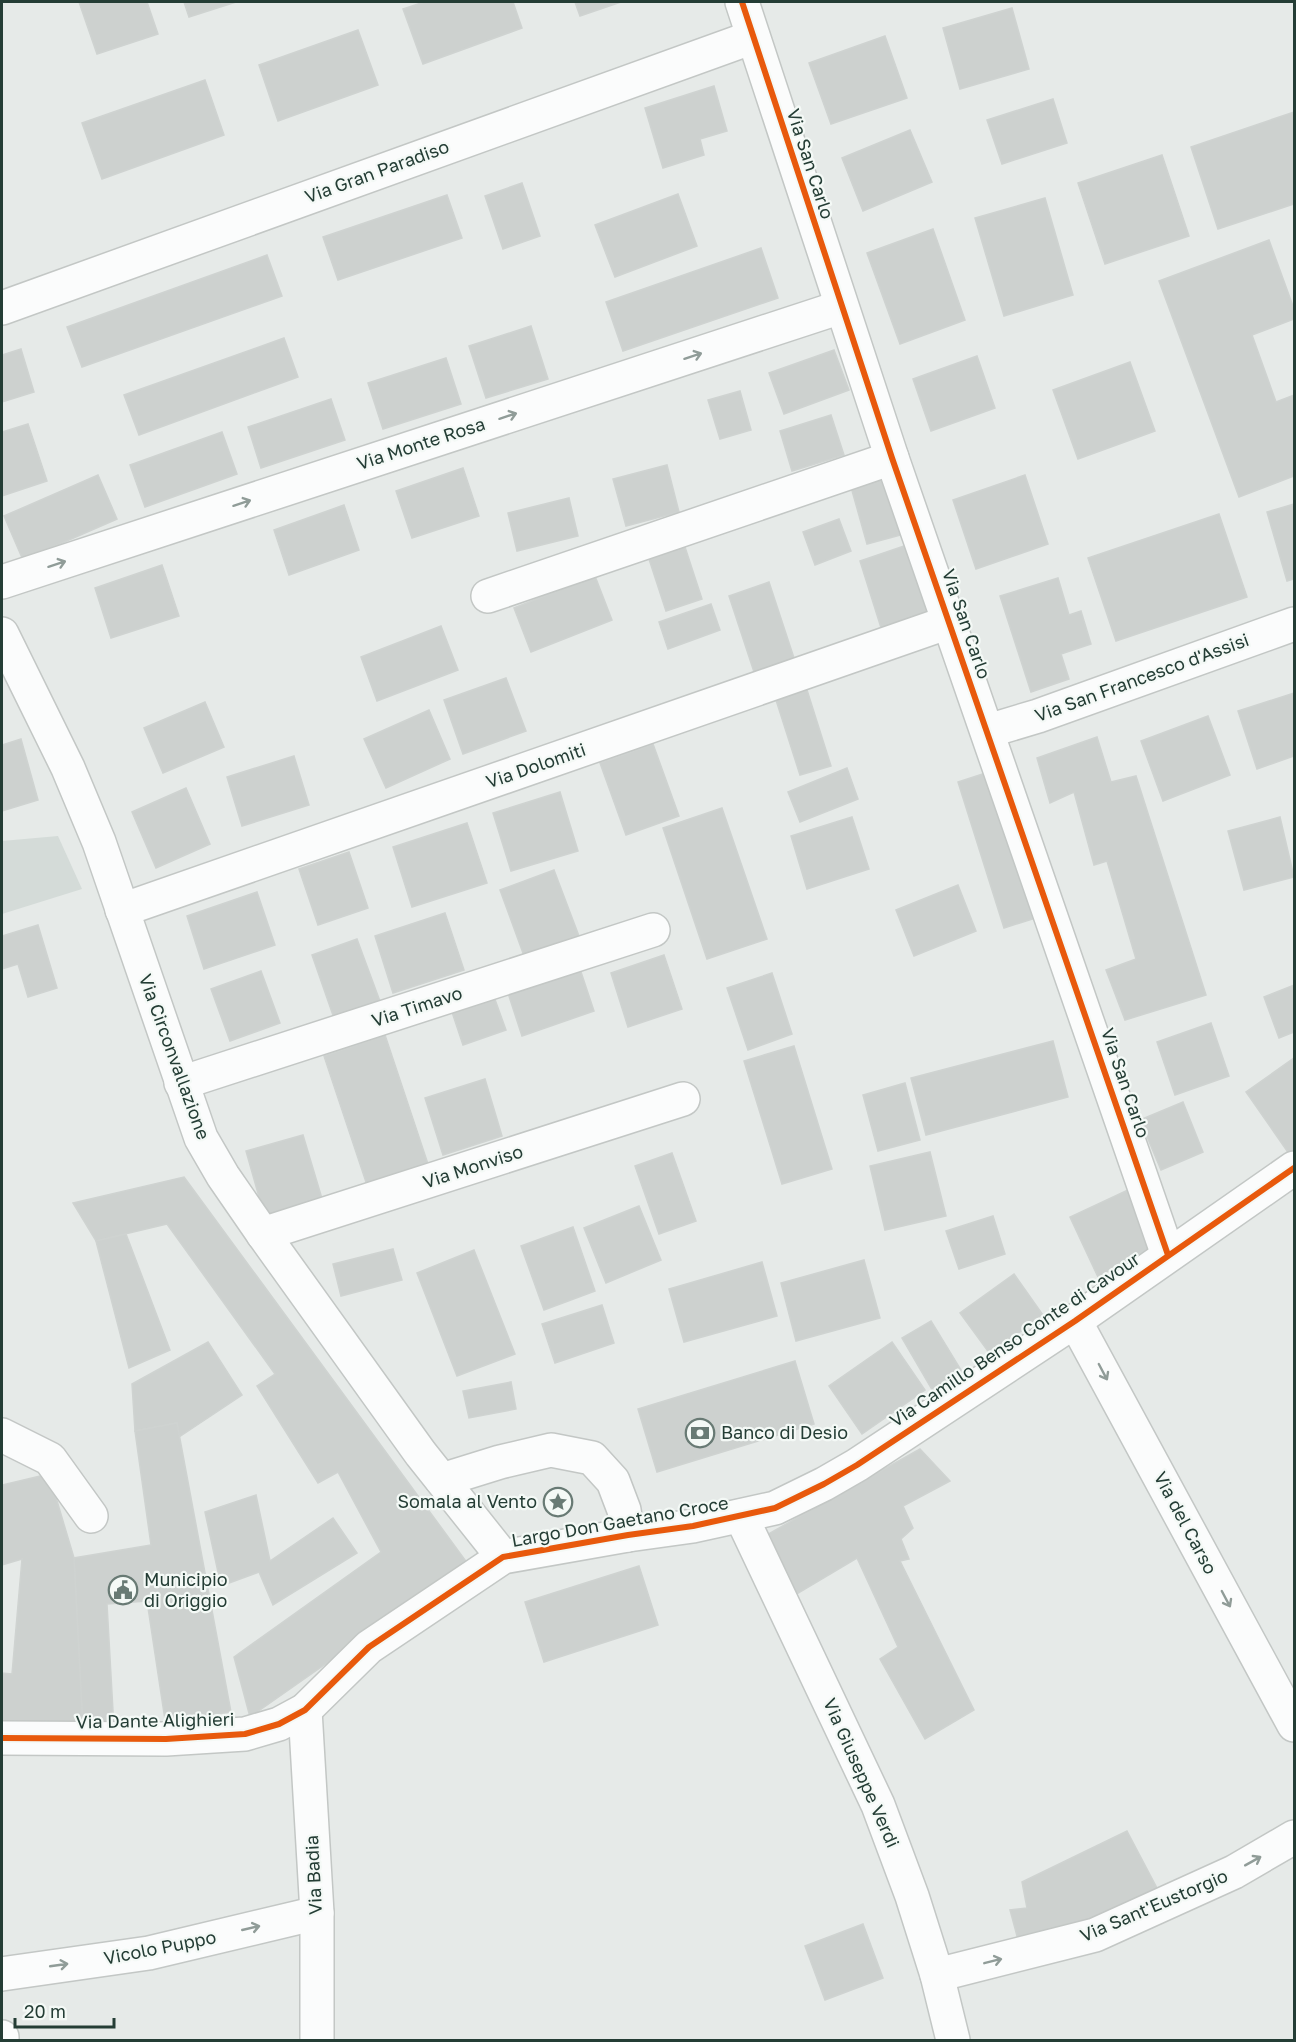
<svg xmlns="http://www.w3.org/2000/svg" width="1296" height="2042" viewBox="0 0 1296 2042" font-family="'Golos Text',sans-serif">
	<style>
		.built { fill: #d4dbd8 }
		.building { fill: #cdd1cf; stroke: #cfd3d1; stroke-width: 1.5 }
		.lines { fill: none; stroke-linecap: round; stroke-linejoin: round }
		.minor-casing { stroke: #c3c7c5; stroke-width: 36 }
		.minor { stroke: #fbfcfc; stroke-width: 33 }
		.cycleway-casing { stroke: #f4f9f6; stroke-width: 10 }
		.cycleway { stroke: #e8590c; stroke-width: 6 }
		.oneway { stroke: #909c98 }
		.labels { text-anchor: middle; stroke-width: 4.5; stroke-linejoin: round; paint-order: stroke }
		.street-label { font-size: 18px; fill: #243d35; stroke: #f4f9f6 }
		.poi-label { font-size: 18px; fill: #243d35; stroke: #f4f9f6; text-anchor: start }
	</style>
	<rect width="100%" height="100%" fill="#e6eae8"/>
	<path class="built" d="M58 836 82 889 2 914V841Z"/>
	<g class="building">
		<path d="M79 2H147L158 34 97 54Z"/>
		<path d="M184 2H236L189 17Z"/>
		<path d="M424 2H513L522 28 423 64 403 9Z"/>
		<path d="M575 2H621L580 16Z"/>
		<path d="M1012 8 1029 69 960 89 943 28Z"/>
		<path d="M358 30 378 85 278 121 259 65Z"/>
		<path d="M885 36 907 98 831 124 809 63Z"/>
		<path d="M205 80 224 135 102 179 82 123Z"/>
		<path d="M714 86 727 131 700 139 704 155 663 168 645 108Z"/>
		<path d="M1053 99 1067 143 1002 164 987 120Z"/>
		<path d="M1294 112V204L1218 229 1191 147Z"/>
		<path d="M910 130 932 182 863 211 842 158Z"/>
		<path d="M1162 155 1189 236 1105 264 1078 183Z"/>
		<path d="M522 183 540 236 503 249 485 196Z"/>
		<path d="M678 194 697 246 615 277 595 225Z"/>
		<path d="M447 195 462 238 338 280 323 237Z"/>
		<path d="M1045 198 1073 295 1004 316 975 218Z"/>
		<path d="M933 229 965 320 900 344 867 253Z"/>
		<path d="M1269 240 1294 309V319L1252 335 1276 402 1294 395V476L1239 497 1159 281Z"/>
		<path d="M761 248 778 298 623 351 606 302Z"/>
		<path d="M267 255 282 296 82 367 67 327Z"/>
		<path d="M531 326 548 379 486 398 469 346Z"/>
		<path d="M284 338 298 377 139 435 124 395Z"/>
		<path d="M21 349 34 392 2 402V355Z"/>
		<path d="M834 350 849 390 784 414 769 373Z"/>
		<path d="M977 356 995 408 931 431 913 379Z"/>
		<path d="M446 358 461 404 383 429 368 383Z"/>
		<path d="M1130 362 1155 431 1078 459 1053 390Z"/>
		<path d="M740 391 751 430 720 439 708 400Z"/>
		<path d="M331 399 345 440 261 468 248 427Z"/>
		<path d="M831 415 844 455 792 471 780 431Z"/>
		<path d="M28 424 47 481 2 496V432Z"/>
		<path d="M222 432 237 474 145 507 130 465Z"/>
		<path d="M667 465 679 512 626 526 613 479Z"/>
		<path d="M463 468 479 516 412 538 396 491Z"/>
		<path d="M98 475 117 519 23 560 4 516Z"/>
		<path d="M892 475 908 533 867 544 851 487Z"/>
		<path d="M1025 475 1048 544 976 569 953 500Z"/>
		<path d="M569 498 578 536 517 551 508 513Z"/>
		<path d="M1294 504V579L1287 581 1267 512Z"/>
		<path d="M344 505 359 550 289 575 274 530Z"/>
		<path d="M1219 514 1247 597 1116 641 1088 558Z"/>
		<path d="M839 519 851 551 815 565 803 532Z"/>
		<path d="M684 544 702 599 666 611 648 556Z"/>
		<path d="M910 544 934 617 883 634 860 561Z"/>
		<path d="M162 565 179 616 111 638 95 588Z"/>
		<path d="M595 576 612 620 531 652 514 608Z"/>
		<path d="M1058 578 1069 615 1081 611 1091 644 1061 654 1069 679 1031 692 1000 596Z"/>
		<path d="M769 582 796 664 756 678 729 596Z"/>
		<path d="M711 604 720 630 668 649 659 622Z"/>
		<path d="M441 626 458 670 377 701 361 657Z"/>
		<path d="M506 678 526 731 463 754 444 700Z"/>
		<path d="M807 690 831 766 800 775 776 700Z"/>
		<path d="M1294 693V756L1257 769 1238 711Z"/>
		<path d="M205 702 224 747 163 773 144 728Z"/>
		<path d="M429 710 450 759 386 788 364 739Z"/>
		<path d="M1208 716 1230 775 1163 801 1141 741Z"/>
		<path d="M1097 737 1111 782 1136 776 1206 995 1125 1020 1106 970 1136 959 1107 861 1094 865 1074 792 1050 803 1037 758Z"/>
		<path d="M21 739 38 800 2 811V745Z"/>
		<path d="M653 744 679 816 626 835 600 763Z"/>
		<path d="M294 756 309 805 242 826 227 777Z"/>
		<path d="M847 768 858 799 800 822 788 792Z"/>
		<path d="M995 770 1042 916 1004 928 958 782Z"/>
		<path d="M186 788 210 844 156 868 132 812Z"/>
		<path d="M560 792 578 851 511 871 493 813Z"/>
		<path d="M722 808 767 939 707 959 663 828Z"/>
		<path d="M852 817 869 869 807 889 791 836Z"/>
		<path d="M1280 817 1294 877 1244 890 1228 831Z"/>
		<path d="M467 823 487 883 412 907 393 847Z"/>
		<path d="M349 852 368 908 318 925 299 869Z"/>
		<path d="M554 870 582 944 527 964 500 890Z"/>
		<path d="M958 885 976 931 914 956 896 910Z"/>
		<path d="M257 892 275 945 204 969 187 916Z"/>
		<path d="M445 913 464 970 393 993 375 936Z"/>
		<path d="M38 925 57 988 28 997 18 964 2 969V936Z"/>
		<path d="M357 939 381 1004 335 1021 312 955Z"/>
		<path d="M664 955 682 1009 628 1027 611 973Z"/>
		<path d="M579 966 594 1011 522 1036 507 990Z"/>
		<path d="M261 971 280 1023 230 1041 211 989Z"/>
		<path d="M772 973 792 1034 748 1050 727 988Z"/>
		<path d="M1294 985V1032L1279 1038 1264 997Z"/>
		<path d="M493 994 506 1030 463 1045 451 1009Z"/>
		<path d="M1211 1023 1229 1076 1175 1095 1157 1042Z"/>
		<path d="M385 1035 430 1170 369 1191 324 1056Z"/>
		<path d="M1053 1041 1068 1097 926 1135 911 1078Z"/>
		<path d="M794 1046 832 1169 782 1184 744 1061Z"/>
		<path d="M1294 1058V1156L1292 1158 1246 1092Z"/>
		<path d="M485 1079 502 1136 443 1155 425 1098Z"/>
		<path d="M905 1083 920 1140 878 1151 863 1095Z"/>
		<path d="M1183 1102 1203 1152 1161 1170 1140 1120Z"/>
		<path d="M303 1135 323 1202 265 1218 246 1151Z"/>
		<path d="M930 1152 946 1216 885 1230 870 1166Z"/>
		<path d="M672 1153 696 1221 659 1234 635 1166Z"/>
		<path d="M184 1177 468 1564 250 1717 234 1657 381 1552 338 1472 318 1483 257 1386 275 1374 167 1224 96 1241 73 1203Z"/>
		<path d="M1130 1189 1152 1247 1098 1277 1070 1217Z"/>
		<path d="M639 1206 661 1260 606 1283 584 1228Z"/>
		<path d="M993 1216 1005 1254 959 1269 946 1231Z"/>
		<path d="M573 1227 595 1291 544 1310 521 1246Z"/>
		<path d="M126 1234 170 1350 129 1368 96 1241Z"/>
		<path d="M393 1249 402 1280 341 1296 333 1264Z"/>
		<path d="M474 1250 515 1354 457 1376 417 1273Z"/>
		<path d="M864 1260 880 1318 796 1341 781 1283Z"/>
		<path d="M762 1262 777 1316 684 1342 669 1289Z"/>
		<path d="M1014 1274 1043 1315 990 1354 960 1313Z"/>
		<path d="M602 1305 614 1343 555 1363 542 1324Z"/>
		<path d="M931 1321 964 1375 934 1393 902 1338Z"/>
		<path d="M208 1342 242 1395 179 1437 177 1423 135 1431 132 1384Z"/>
		<path d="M892 1342 925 1390 862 1434 829 1386Z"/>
		<path d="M795 1361 814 1424 657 1472 638 1409Z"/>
		<path d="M511 1382 516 1409 469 1418 463 1391Z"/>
		<path d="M177 1423 231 1712 165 1720 147 1601 107 1604 114 1729 83 1730 74 1558 151 1545 135 1431Z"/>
		<path d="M920 1449 950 1481 903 1506 913 1528 901 1539 909 1559 900 1561 974 1710 925 1739 880 1659 898 1647 857 1558 790 1598 763 1537Z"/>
		<path d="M49 1474 74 1558 83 1730 2 1726V1673L12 1674 22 1559 2 1565V1485Z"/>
		<path d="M256 1495 270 1561 333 1518 357 1553 273 1605 259 1572 221 1586 205 1512Z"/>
		<path d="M639 1566 658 1625 544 1662 525 1602Z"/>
		<path d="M1127 1831 1158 1890 1098 1924 1020 1947 1010 1910 1027 1908 1022 1882Z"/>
		<path d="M863 1924 883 1978 825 2000 805 1946Z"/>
	</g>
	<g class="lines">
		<g class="minor-casing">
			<g id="minor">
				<path d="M742 2 892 458 1168 1255"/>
				<path d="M2 308 753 37"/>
				<path d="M2 582 841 307"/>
				<path d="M488 596 892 458"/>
				<path d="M2 634 68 768 99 842 201 1138 223 1176 263 1234 421 1454 503 1557"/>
				<path d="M988 731 1038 716 1294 624"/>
				<path d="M122 910 949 622"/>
				<path d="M181 1083 653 930"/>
				<path d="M263 1234 683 1099"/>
				<path d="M1075 1321 1294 1725"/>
				<path d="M2 1435 50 1459 91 1516"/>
				<path d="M442 1480 500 1462 551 1450 592 1458 613 1481 624 1510 628 1535"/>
				<path d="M741 1516 878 1805 912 1896 937 1975 953 2040"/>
				<path d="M305 1710 317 1913V2040"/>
				<path d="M2 1738 166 1739 245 1734 279 1724 305 1710 369 1647 503 1557 628 1535 693 1526 775 1508 824 1484 857 1465 1075 1321 1294 1168"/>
				<path d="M2 1974 149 1953 317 1913"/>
				<path d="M937 1975 1095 1935 1234 1872 1294 1837"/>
				<path d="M2 2037V2040"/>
			</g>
		</g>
		<use href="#minor" class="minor"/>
		<g class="cycleway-casing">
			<g id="cycleway">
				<path d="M742 2 892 458 1168 1255"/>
				<path d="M2 1738 166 1739 245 1734 279 1724 305 1710 369 1647 503 1557 628 1535 693 1526 775 1508 824 1484 857 1465 1075 1321 1294 1168"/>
			</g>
		</g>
		<use href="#cycleway" class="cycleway"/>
	</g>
	<defs><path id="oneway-shaft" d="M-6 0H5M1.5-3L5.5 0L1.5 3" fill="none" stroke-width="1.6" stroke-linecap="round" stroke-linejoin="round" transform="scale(1.5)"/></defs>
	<g class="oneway">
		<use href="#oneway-shaft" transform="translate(693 356) rotate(-18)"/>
		<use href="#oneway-shaft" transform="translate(508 416) rotate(-18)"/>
		<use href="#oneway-shaft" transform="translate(242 503) rotate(-18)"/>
		<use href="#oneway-shaft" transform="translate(57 564) rotate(-18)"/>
		<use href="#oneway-shaft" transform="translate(1103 1372) rotate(62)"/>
		<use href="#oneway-shaft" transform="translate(1226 1599) rotate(62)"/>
		<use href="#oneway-shaft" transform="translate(1253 1861) rotate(-29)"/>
		<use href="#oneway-shaft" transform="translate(251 1928) rotate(-13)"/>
		<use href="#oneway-shaft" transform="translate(993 1961) rotate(-14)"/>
		<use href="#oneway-shaft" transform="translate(59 1965) rotate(-8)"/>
	</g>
	<defs>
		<g id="bank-ring" transform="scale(1.5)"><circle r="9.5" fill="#f4f9f6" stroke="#687a74" stroke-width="1.5"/><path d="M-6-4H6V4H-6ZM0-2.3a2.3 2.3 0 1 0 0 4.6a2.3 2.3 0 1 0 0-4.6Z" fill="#687a74"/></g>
		<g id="sight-ring" transform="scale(1.5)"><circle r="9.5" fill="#f4f9f6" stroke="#687a74" stroke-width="1.5"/><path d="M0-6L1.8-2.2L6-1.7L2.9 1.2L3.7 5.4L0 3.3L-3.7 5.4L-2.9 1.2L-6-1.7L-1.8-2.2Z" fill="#687a74"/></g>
		<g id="civic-ring" transform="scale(1.5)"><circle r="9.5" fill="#f4f9f6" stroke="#687a74" stroke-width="1.5"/><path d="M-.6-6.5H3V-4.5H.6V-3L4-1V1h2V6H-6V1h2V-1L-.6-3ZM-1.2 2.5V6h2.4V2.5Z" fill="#687a74"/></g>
	</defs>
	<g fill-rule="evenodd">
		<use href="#bank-ring" x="700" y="1433"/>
		<use href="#sight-ring" x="558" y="1502"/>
		<use href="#civic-ring" x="123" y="1590"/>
	</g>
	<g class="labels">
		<g class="street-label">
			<text transform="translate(810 164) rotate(72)" y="6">Via San Carlo</text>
			<text transform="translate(377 172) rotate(-20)" y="6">Via Gran Paradiso</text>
			<text transform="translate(421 444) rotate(-18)" y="6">Via Monte Rosa</text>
			<text transform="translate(966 624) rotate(71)" y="6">Via San Carlo</text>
			<text transform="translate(1142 678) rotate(-20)" y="6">Via San Francesco d'Assisi</text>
			<text transform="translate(536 766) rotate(-19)" y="6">Via Dolomiti</text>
			<text transform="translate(417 1007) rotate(-18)" y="6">Via Timavo</text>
			<text transform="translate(174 1057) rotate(70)" y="6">Via Circonvallazione</text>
			<text transform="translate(1125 1083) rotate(71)" y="6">Via San Carlo</text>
			<text transform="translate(473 1167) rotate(-18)" y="6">Via Monviso</text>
			<text transform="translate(1015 1340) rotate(-34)" y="6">Via Camillo Benso Conte di Cavour</text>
			<text transform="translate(620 1522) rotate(-10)" y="6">Largo Don Gaetano Croce</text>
			<text transform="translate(1185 1523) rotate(62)" y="6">Via del Carso</text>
			<text transform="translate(155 1721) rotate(-1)" y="6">Via Dante Alighieri</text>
			<text transform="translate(861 1773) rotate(66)" y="6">Via Giuseppe Verdi</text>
			<text transform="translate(314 1875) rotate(-93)" y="6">Via Badia</text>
			<text transform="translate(1154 1906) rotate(-23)" y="6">Via Sant'Eustorgio</text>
			<text transform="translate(160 1948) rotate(-11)" y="6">Vicolo Puppo</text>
		</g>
		<g class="poi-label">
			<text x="721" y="1439">Banco di Desio</text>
			<text x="537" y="1508" text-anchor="end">Somala al Vento</text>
			<text x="144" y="1586">Municipio<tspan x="144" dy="21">di Origgio</tspan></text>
		</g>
	</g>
	<rect width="1296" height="2042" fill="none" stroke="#243d35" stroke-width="6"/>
	<path d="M15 2018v9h99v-9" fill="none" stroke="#243d35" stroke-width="3"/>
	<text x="24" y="2018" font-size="18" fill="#243d35" stroke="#f4f9f6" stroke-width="4.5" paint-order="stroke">20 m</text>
</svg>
